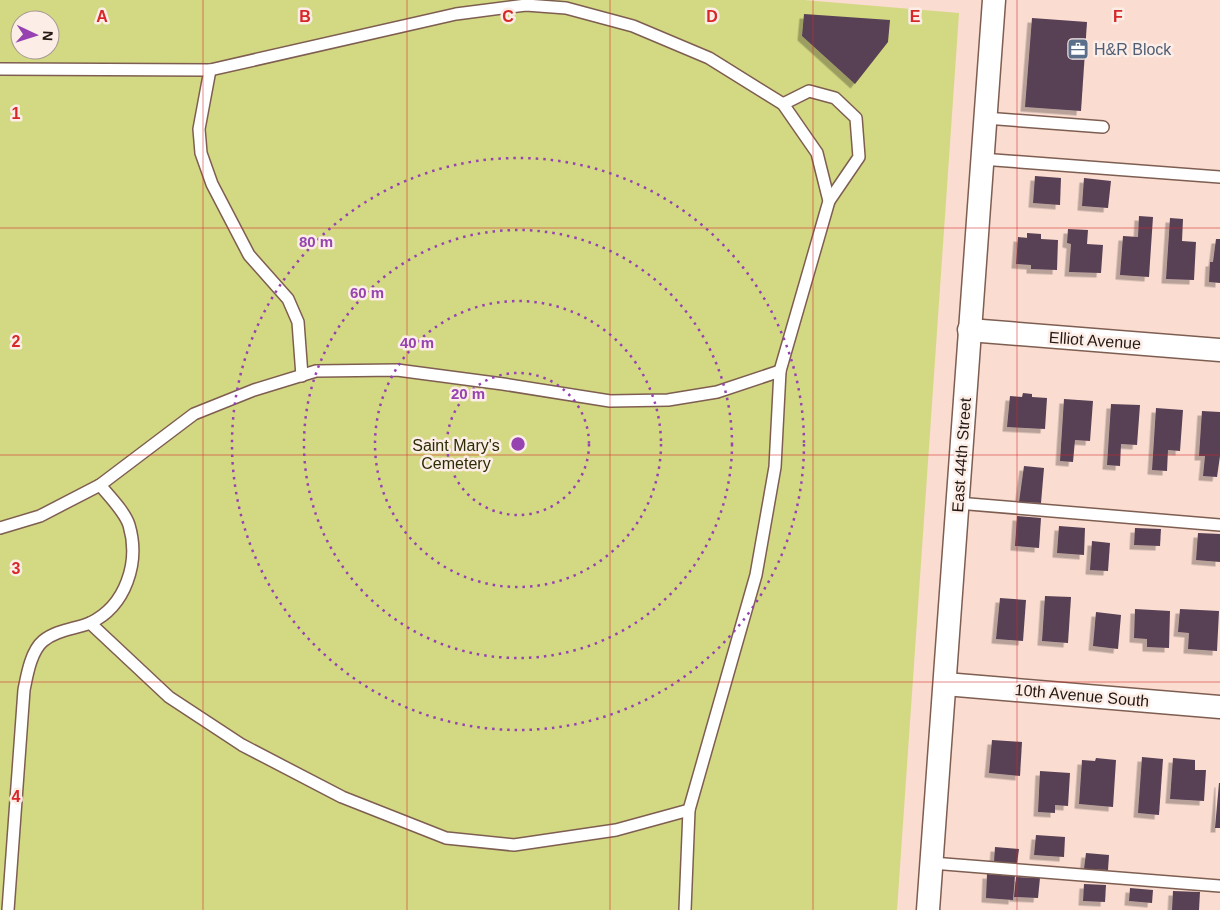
<svg xmlns="http://www.w3.org/2000/svg" width="1220" height="910" viewBox="0 0 1220 910" font-family="Helvetica,sans-serif">
	<style>
		.green { fill: #d3d883; fill-rule: evenodd }
		.building { fill: #584054; filter: url(#shadow) }
		.lines { fill: none; stroke-linecap: round; stroke-linejoin: round }
		.service-casing { stroke: #7e5e51; stroke-width: 14 }
		.minor-casing { stroke: #7e5e51; stroke-width: 25 }
		.service { stroke: #fff; stroke-width: 11 }
		.minor { stroke: #fff; stroke-width: 22 }
		.grid { fill: none; stroke: #d62828; stroke-width: 1; stroke-opacity: 0.55 }
		.ring { fill: none; stroke: #9643b1; stroke-width: 2.5; stroke-dasharray: 2.5 5 }
		.labels { text-anchor: middle; stroke-width: 5; stroke-linejoin: round; paint-order: stroke }
		.service-label { font-size: 16px; fill: #4e5e75; stroke: #fcede7; text-anchor: start }
		.street-label { font-size: 16px; fill: #251813; stroke: #fcede7 }
		.park-label { font-size: 16px; fill: #2b2d04; stroke: #fcede7 }
		.grid-label { font-size: 16px; text-anchor: middle; font-weight: bold; fill: #d62828; stroke: #fcede7; stroke-width: 5; stroke-linejoin: round; paint-order: stroke }
		.centre { fill: #9643b1; stroke: #fcede7; stroke-width: 2.5 }
		.ring-label { font-size: 15px; text-anchor: middle; font-weight: bold; fill: #9643b1; stroke: #fcede7; stroke-width: 5; stroke-linejoin: round; paint-order: stroke }
	</style>
	<defs>
		<filter id="shadow"><feDropShadow dx="-4.5" dy="4.5" stdDeviation="0" flood-color="#0004"/></filter>
	</defs>
	<rect width="100%" height="100%" fill="#fadcd0"/>
	<path class="green" d="M0 0H804L959 13 897 910H0ZM20 20H50V50H20Z"/>
	<g class="building">
		<path d="M804 14 890 20 888 42 855 84 802 36Z"/>
		<path d="M1032 18 1087 22 1081 111 1025 107Z"/>
		<path d="M1035 176 1061 178 1060 205 1033 203Z"/>
		<path d="M1084 178 1111 181 1108 208 1082 206Z"/>
		<path d="M1139 216 1153 217 1149 277 1120 275 1123 236 1138 237Z"/>
		<path d="M1170 218 1183 219 1182 241 1196 242 1194 280 1166 279Z"/>
		<path d="M1068 229 1088 230 1087 244 1103 245 1101 273 1069 272 1071 244 1067 243Z"/>
		<path d="M1027 233 1041 234V239L1058 240 1057 270 1031 269V265L1016 264 1018 237 1027 238Z"/>
		<path d="M1216 239H1220V283L1209 282 1210 262H1213Z"/>
		<path d="M1023 393 1032 394V397L1047 398 1045 429 1007 427 1010 396 1022 397Z"/>
		<path d="M1064 399 1093 401 1090 441 1075 440 1073 462 1060 461Z"/>
		<path d="M1111 404 1140 405 1137 445 1121 444 1120 466 1107 465Z"/>
		<path d="M1156 408 1183 410 1180 451 1168 450 1167 471 1152 470Z"/>
		<path d="M1202 411 1220 412V456L1217 477 1203 476 1205 456H1199Z"/>
		<path d="M1024 466 1044 468 1041 503 1019 502Z"/>
		<path d="M1017 516 1041 518 1039 548 1015 546Z"/>
		<path d="M1059 526 1085 528 1084 555 1057 553Z"/>
		<path d="M1135 528 1161 529 1160 546 1134 545Z"/>
		<path d="M1198 533 1220 534V562L1196 560Z"/>
		<path d="M1092 541 1110 543 1108 571 1090 570Z"/>
		<path d="M1045 596 1071 597 1068 643 1042 641Z"/>
		<path d="M1000 598 1026 600 1023 641 996 639Z"/>
		<path d="M1135 609 1170 611 1169 648 1147 647V639L1134 638Z"/>
		<path d="M1180 609 1219 611 1217 651 1188 649 1189 633 1178 632Z"/>
		<path d="M1096 612 1121 615 1118 649 1093 646Z"/>
		<path d="M992 740 1022 742 1020 776 989 773Z"/>
		<path d="M1142 757 1163 759 1159 815 1138 813Z"/>
		<path d="M1096 758 1116 760 1113 807 1079 804 1082 760 1095 761Z"/>
		<path d="M1173 758 1195 760V770H1206L1204 801 1170 799Z"/>
		<path d="M1040 771 1070 773 1068 806 1055 805V813L1038 812Z"/>
		<path d="M1219 783H1220V828H1215Z"/>
		<path d="M1036 835 1065 837 1064 857 1034 855Z"/>
		<path d="M995 847 1019 849 1017 864 994 862Z"/>
		<path d="M1086 853 1109 855 1108 870 1084 869Z"/>
		<path d="M987 874 1015 876 1013 900 986 898Z"/>
		<path d="M1016 877 1040 878 1038 898 1014 897Z"/>
		<path d="M1084 884 1106 885 1105 902 1083 901Z"/>
		<path d="M1130 888 1153 890 1152 903 1129 901Z"/>
		<path d="M1173 891 1200 892 1199 910H1172Z"/>
	</g>
	<g class="lines">
		<g class="service-casing">
			<g id="service">
				<path d="M0 69 210 70 456 14 526 5 566 8 633 26 709 58 783 104 817 153 829 201 780 371 775 467 756 575 689 810 685 910"/>
				<path d="M210 70 199 129 201 153 212 184 249 255 288 299 298 322 302 376"/>
				<path d="M783 104 809 91 835 98 856 118 859 157 829 201"/>
				<path d="M985 118 1103 127"/>
				<path d="M981 159 1220 177"/>
				<path d="M957 503 1220 525"/>
				<path d="M0 528 40 516 100 485 194 414 254 390 316 371 397 370 503 384 610 401 668 400 717 392 780 371"/>
				<path d="M90 623 169 697 242 745 342 797 446 838 514 845 616 830 689 810"/>
				<path d="M932 863 1220 886"/>
				<path d="M8 910 24 690C27 675 31 651 43 641 56 630 75 629 90 623 126 606 140 562 129 525 125 512 109 496 100 485"/>
			</g>
		</g>
		<g class="minor-casing">
			<g id="minor">
				<path d="M969 330 1220 350"/>
				<path d="M945 684 1220 707"/>
				<path d="M928 910 994 0"/>
			</g>
		</g>
		<use href="#service" class="service"/>
		<use href="#minor" class="minor"/>
	</g>
	<path class="grid" d="M203 0V910M407 0V910M610 0V910M813 0V910M1017 0V910M0 228H1220M0 455H1220M0 682H1220"/>
	<g class="ring">
		<circle cx="518" cy="444" r="71"/>
		<circle cx="518" cy="444" r="143"/>
		<circle cx="518" cy="444" r="214"/>
		<circle cx="518" cy="444" r="286"/>
	</g>
	<defs>
		<g id="office-square" transform="scale(1.125)"><rect x="-9" y="-9" width="18" height="18" rx="4" fill="#5c6f8a" stroke="#fcede7"/><path d="M-6-3h4V-5.5h4V-3h4V5H-6ZM-1-4.5V-3h2v-1.5ZM-6 0V1H6V0Z" fill="#fff"/></g>
	</defs>
	<g fill-rule="evenodd">
		<use href="#office-square" x="1078" y="49"/>
	</g>
	<g class="labels">
		<g class="service-label">
			<text x="1094" y="55">H&amp;R Block</text>
		</g>
		<g class="street-label">
			<text transform="translate(1095 340) rotate(4)" y="6">Elliot Avenue</text>
			<text transform="translate(961 455) rotate(-86)" y="6">East 44th Street</text>
			<text transform="translate(1082 695) rotate(5)" y="6">10th Avenue South</text>
		</g>
		<g class="park-label">
			<text x="456" y="451">Saint Mary's<tspan x="456" dy="18">Cemetery</tspan></text>
		</g>
	</g>
	<g class="grid-label">
		<text x="102" y="22">A</text>
		<text x="305" y="22">B</text>
		<text x="508" y="22">C</text>
		<text x="712" y="22">D</text>
		<text x="915" y="22">E</text>
		<text x="1118" y="22">F</text>
		<text x="16" y="119">1</text>
		<text x="16" y="347">2</text>
		<text x="16" y="574">3</text>
		<text x="16" y="802">4</text>
	</g>
	<circle cx="518" cy="444" r="8" class="centre"/>
	<g class="ring-label">
		<text x="316" y="247">80 m</text>
		<text x="367" y="298">60 m</text>
		<text x="417" y="348">40 m</text>
		<text x="468" y="399">20 m</text>
	</g>
	<g transform="translate(35 35) rotate(94)"><circle r="24" fill="#fcede7" stroke="#a69892"/>
	<path d="M0-4L9 19L0 12L-9 19Z" fill="#9643b1"/>
	<text y="-8" font-size="14" font-weight="bold" text-anchor="middle" fill="#251813">N</text>
	</g>
</svg>
